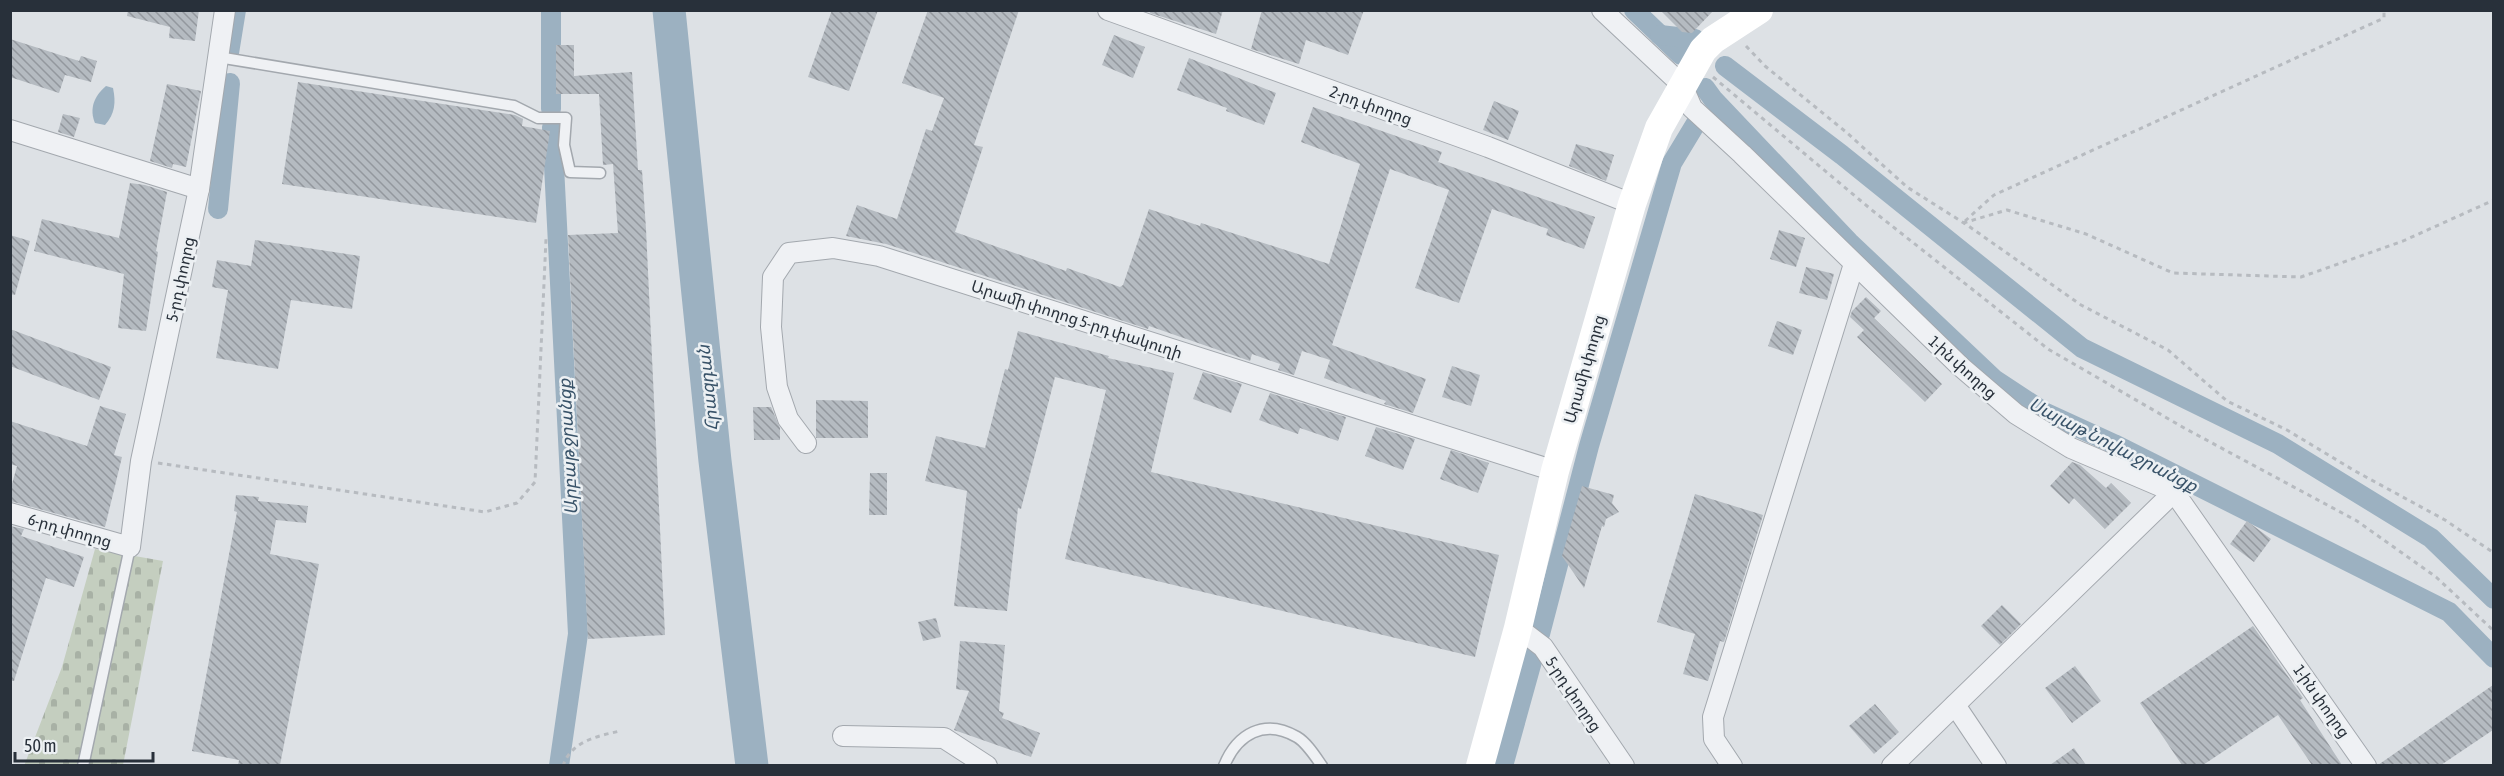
<svg xmlns="http://www.w3.org/2000/svg" width="2504" height="776" viewBox="0 0 2504 776" font-family="'Asap Condensed','Noto Sans Armenian',sans-serif">
	<style>
		.cemetery { fill: url(#cemetery-stones) }
		.water { fill: #9cb1c1 }
		.lines { fill: none; stroke-linecap: round; stroke-linejoin: round }
		.canal { stroke: #9cb1c1; stroke-width: 20 }
		.river { stroke: #9cb1c1; stroke-width: 33 }
		.building { fill: url(#building-back-hatch) }
		.service-casing { stroke: #a3a8ae; stroke-width: 13 }
		.minor-casing { stroke: #a3a8ae; stroke-width: 22 }
		.path { stroke: #b7bbc0; stroke-width: 3; stroke-dasharray: 4.5 4.5; stroke-linecap: butt }
		.service { stroke: #eff1f4; stroke-width: 10 }
		.minor { stroke: #eff1f4; stroke-width: 20 }
		.secondary { stroke: #fff; stroke-width: 28 }
		.labels { text-anchor: middle; stroke-width: 5; stroke-linejoin: round; paint-order: stroke }
		.street-label { font-size: 16px; fill: #28303a; stroke: #ecf0f3 }
		.water-label { font-size: 18px; font-style: italic; fill: #385268; stroke: #ecf0f3 }
	</style>
	<defs>
		<pattern id="cemetery-stones" width="16" height="16" patternUnits="userSpaceOnUse" patternTransform="scale(1.5)"><rect width="16" height="16" fill="#c4cebf"/><path d="M2 7V4a2 2 0 0 1 4 0v3zM10 15v-3a2 2 0 0 1 4 0v3z" fill="#a8b1a5"/></pattern>
		<pattern id="building-back-hatch" width="6" height="6" patternUnits="userSpaceOnUse" patternTransform="scale(1.5)"><rect width="6" height="6" fill="#b5bbc1"/><path d="M-1 5l2 2M0 0l6 6M5-1l2 2" fill="none" stroke="#93989e"/></pattern>
	</defs>
	<rect width="100%" height="100%" fill="#dde1e5"/>
	<path class="cemetery" d="M95 549 163 561 123 765 24 766 62 667Z"/>
	<path class="water" d="M106 86 113 88C116 102 115 114 105 125L95 123C89 109 94 96 106 86Z"/>
	<g class="lines">
		<g class="canal">
			<path d="M1634 10 1681 55"/>
			<path d="M1660 35 1695 39"/>
			<path d="M229 53 236 10"/>
			<path d="M1725 66 1842 155 2082 348 2278 444 2431 538 2494 599"/>
			<path d="M1705 88 1713 99 1849 242 1994 379 2044 412 2114 444 2449 612 2494 658"/>
			<path d="M551 109V10"/>
			<path d="M552 127 578 634 559 766"/>
			<path d="M218 209 230 83"/>
			<path d="M1540 634 1589 446 1672 163 1698 120"/>
			<path d="M1503 766 1534 654"/>
		</g>
		<path class="river" d="M669 10 715 461 752 766"/>
	</g>
	<g class="building">
		<path d="M128 10H199L195 41 169 38 170 27 127 16Z"/>
		<path d="M832 10H878L849 91 808 77Z"/>
		<path d="M928 10H1019L974 145 983 147 955 232 1066 271 1067 268 1120 287 1123 285 1149 209 1200 226 1201 223 1329 264 1360 164 1301 142 1313 107 1442 152 1438 162 1595 217 1584 249 1546 235 1548 229 1492 209 1459 303 1415 288 1449 190 1390 169 1332 345 1426 379 1413 413 1384 404 1386 401 1324 378 1330 360 1302 351 1294 375 1278 370 1280 364 1252 354 1250 361 1149 326 1148 329 886 244 846 236 857 205 897 219 926 129 932 131 944 98 902 83Z"/>
		<path d="M1151 10H1223L1216 34 1150 13Z"/>
		<path d="M1262 10H1364L1348 55 1306 40 1299 64 1251 49Z"/>
		<path d="M1660 10H1714L1692 33 1682 32Z"/>
		<path d="M1114 35 1145 47 1133 78 1102 65Z"/>
		<path d="M10 39 79 61 81 56 97 61 91 82 65 75 59 93 10 77Z"/>
		<path d="M556 45H574V76L632 72 638 170H642L646 229 665 635 588 639 568 235 618 233 613 164 603 165 599 94H556Z"/>
		<path d="M1189 58 1276 93 1264 125 1226 111 1227 108 1177 90Z"/>
		<path d="M298 82 515 115 523 119 522 126 550 131 536 223 282 184Z"/>
		<path d="M167 84 201 91 186 167 173 164 172 168 150 161Z"/>
		<path d="M1494 101 1519 111 1508 140 1483 130Z"/>
		<path d="M63 114 80 118 74 137 58 132Z"/>
		<path d="M1576 144 1614 155 1606 181 1569 166Z"/>
		<path d="M130 183 145 185 167 192 156 251 158 252 146 331 118 328 124 274 34 251 42 219 119 238Z"/>
		<path d="M1779 230 1805 238 1796 267 1770 259Z"/>
		<path d="M10 235 30 241 15 295 10 294Z"/>
		<path d="M255 240 360 256 352 309 291 300 278 369 216 358 228 290 212 287 217 260 251 266Z"/>
		<path d="M1806 267 1834 274 1827 300 1799 293Z"/>
		<path d="M1866 297 1881 311 1874 318 1942 384 1925 402 1857 337 1864 330 1850 317 1852 311Z"/>
		<path d="M1777 321 1802 330 1793 355 1768 346Z"/>
		<path d="M10 329 111 367 99 400 10 366Z"/>
		<path d="M1018 331 1109 356 1108 358 1174 373 1151 472 1499 555 1475 657 1065 559 1106 390 1055 377 1021 509 1018 508 1007 611 954 606 967 491 925 481 936 436 985 448 1005 369 1008 370Z"/>
		<path d="M1452 366 1480 375 1471 406 1442 397Z"/>
		<path d="M1203 372 1242 384 1231 413 1193 399Z"/>
		<path d="M1270 393 1346 417 1338 441 1300 428 1298 434 1259 420Z"/>
		<path d="M816 400 868 401V438H816Z"/>
		<path d="M100 406 126 414 114 455 122 457 105 527 10 501V491L17 466 10 464V421L87 446Z"/>
		<path d="M753 407H771L780 428V440H754Z"/>
		<path d="M1376 427 1415 439 1403 470 1365 456Z"/>
		<path d="M1451 450 1489 463 1478 493 1440 479Z"/>
		<path d="M2072 462 2080 465 2106 488 2111 483 2131 503 2105 529 2074 498 2069 504 2050 486Z"/>
		<path d="M870 473H887V515H869Z"/>
		<path d="M1582 486 1614 495 1612 503 1619 512 1606 519 1604 527 1602 526 1584 588 1562 556Z"/>
		<path d="M1695 494 1763 515 1724 642 1720 641 1708 681 1683 674 1695 634 1657 622Z"/>
		<path d="M236 495 259 497 258 501 308 506 306 523 276 520 270 554 319 564 280 765H238L239 760 192 751 237 512 234 511Z"/>
		<path d="M2247 521 2271 539 2254 562 2230 544Z"/>
		<path d="M10 526 24 529 21 536 84 557 74 587 46 578 14 681H10Z"/>
		<path d="M2002 605 2021 624 2000 645 1981 626Z"/>
		<path d="M936 618 941 637 923 641 918 622Z"/>
		<path d="M2253 626 2303 698 2300 700 2342 765H2312L2278 715 2203 765H2182L2140 703Z"/>
		<path d="M960 641 1005 645 999 711 1004 713 1002 718 1040 733 1031 757 954 730 969 691 956 689Z"/>
		<path d="M2075 666 2101 701 2072 723 2045 688Z"/>
		<path d="M2493 685V730L2441 765H2378Z"/>
		<path d="M1875 704 1899 732 1874 754 1849 726Z"/>
		<path d="M2074 748 2086 765H2050Z"/>
	</g>
	<g class="lines">
		<g class="service-casing">
			<g id="service">
				<path d="M218 57 514 106 538 118H566L564 145 570 172 600 173"/>
				<path d="M83 766 130 547"/>
				<path d="M1224 766C1237 734 1264 718 1297 737 1307 743 1315 756 1322 766"/>
			</g>
		</g>
		<g class="minor-casing">
			<g id="minor">
				<path d="M1108 10 1488 147 1632 204"/>
				<path d="M1602 10 1682 85 1692 108 1742 154 1960 366 2016 414 2071 448 2174 492 2366 766"/>
				<path d="M10 130 199 189"/>
				<path d="M806 443 788 419 777 387 771 327 773 277 789 253 833 248 879 256 1555 471"/>
				<path d="M10 513 130 547 141 461 199 189 225 10"/>
				<path d="M1518 628 1543 647 1624 766"/>
				<path d="M1955 705 1996 766"/>
				<path d="M843 736 944 738 987 766"/>
				<path d="M1732 766 1714 739 1713 717 1854 264"/>
				<path d="M1892 766 2174 492"/>
			</g>
		</g>
		<g class="path">
			<path d="M1746 46 1765 66 1846 132 1907 187 1967 225 2081 305 2168 350 2227 401 2287 430 2355 471 2445 520 2494 553"/>
			<path d="M1713 77 1873 211 2048 349 2186 429 2357 521 2436 577 2494 631"/>
			<path d="M1965 221 1994 195 2384 18V10"/>
			<path d="M1963 223 2007 210 2086 234 2173 273 2301 277 2403 241 2494 200"/>
			<path d="M158 463 485 512 517 503 535 482 546 239"/>
			<path d="M563 766C571 741 598 736 620 731"/>
		</g>
		<use href="#service" class="service"/>
		<use href="#minor" class="minor"/>
		<path class="secondary" d="M1480 766 1518 628 1555 471 1632 204 1659 128 1703 50 1713 40 1759 10"/>
	</g>
	<g class="labels">
		<g class="street-label">
			<text transform="translate(1371 105) rotate(20)" y="6">2-րդ փողոց</text>
			<text transform="translate(180 279) rotate(-78)" y="6">5-րդ փողոց</text>
			<text transform="translate(1077 319) rotate(18)" y="6">Արամի փողոց 5-րդ փակուղի</text>
			<text transform="translate(1963 367) rotate(42)" y="6">1-ին փողոց</text>
			<text transform="translate(1584 369) rotate(-74)" y="6">Արամի փողոց</text>
			<text transform="translate(70 530) rotate(16)" y="6">6-րդ փողոց</text>
			<text transform="translate(1574 694) rotate(56)" y="6">5-րդ փողոց</text>
			<text transform="translate(2322 701) rotate(55)" y="6">1-ին փողոց</text>
		</g>
		<g class="water-label">
			<text transform="translate(708 388) rotate(-96)" y="6">Հրազդան</text>
			<text transform="translate(2113 445) rotate(27)" y="6">Սայաթ Նովա ջրանցք</text>
			<text transform="translate(568 447) rotate(-93)" y="6">Արբաթ ջրանցք</text>
		</g>
	</g>
	<rect width="2504" height="776" fill="none" stroke="#28303a" stroke-width="24"/>
	<path d="M15 752v9h138v-9" fill="none" stroke="#28303a" stroke-width="3"/>
	<text x="24" y="752" font-size="18" fill="#28303a" stroke="#ecf0f3" stroke-width="4.5" paint-order="stroke">50 m</text>
</svg>
